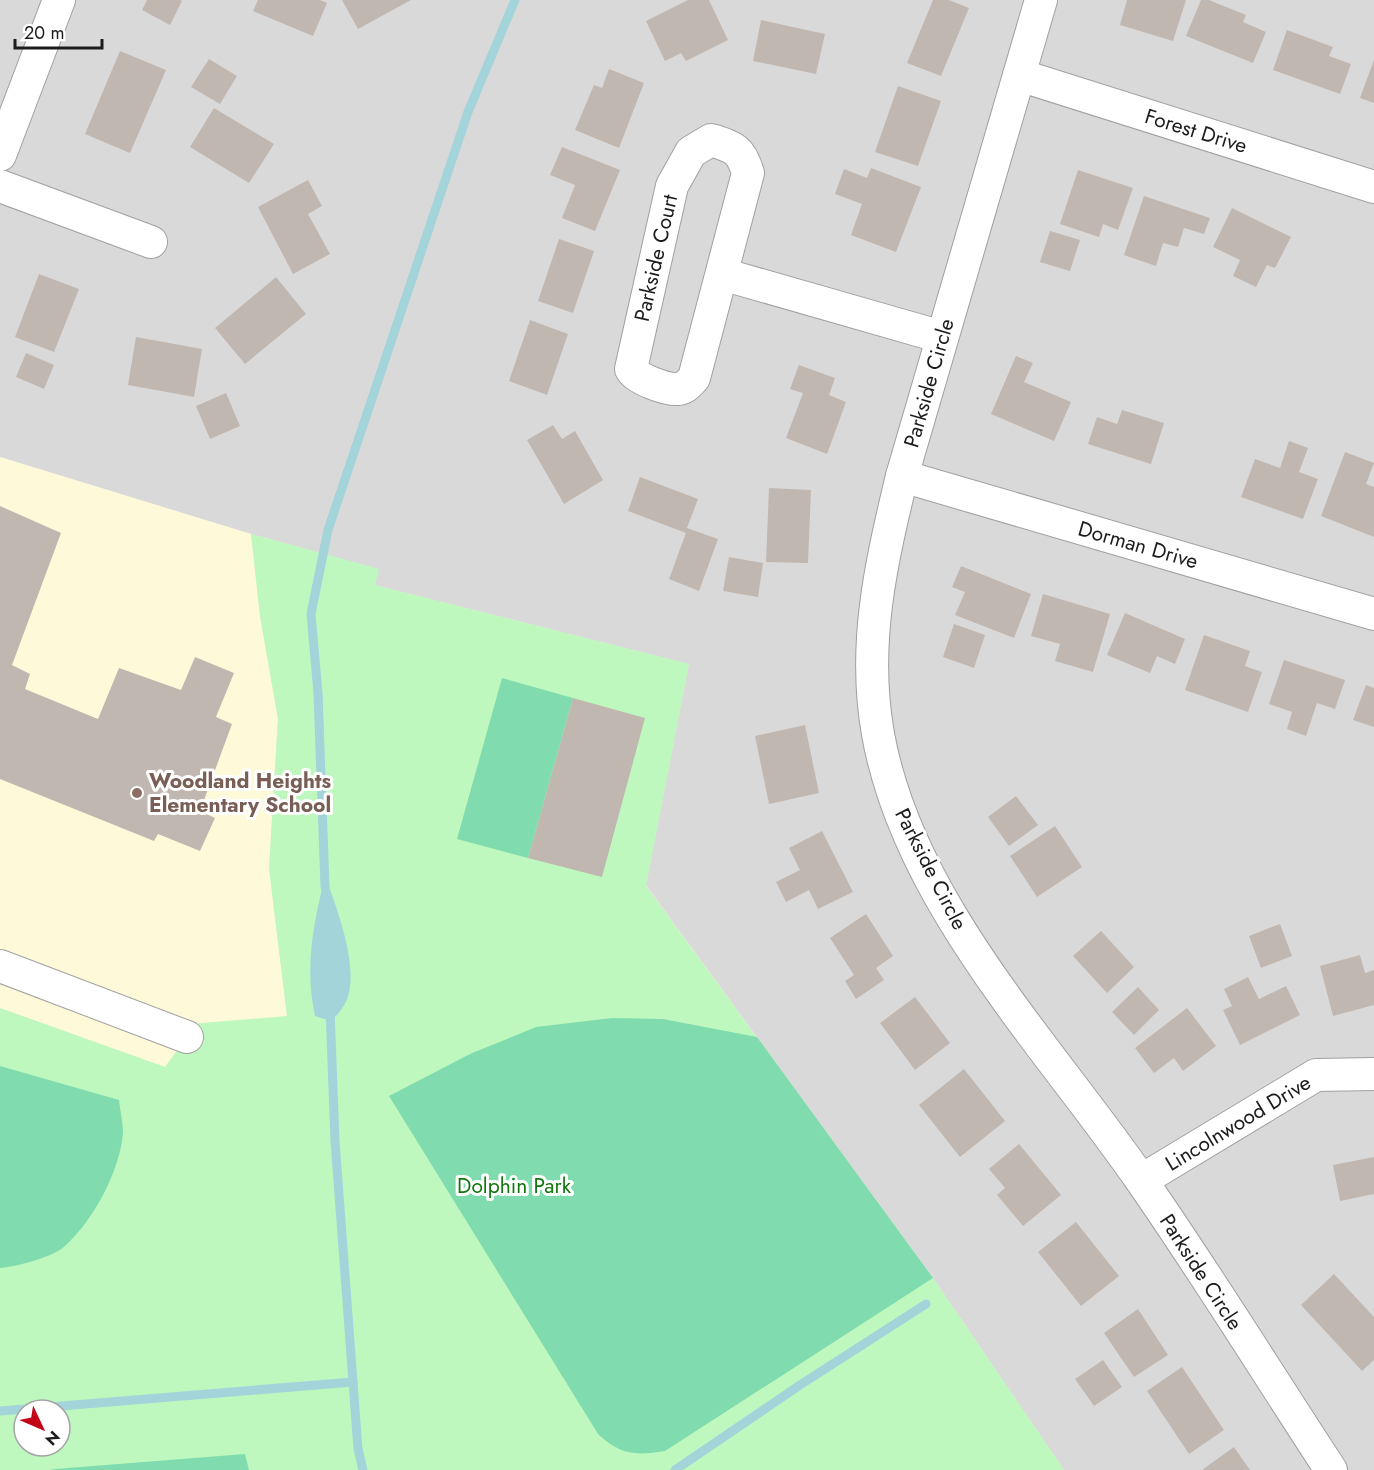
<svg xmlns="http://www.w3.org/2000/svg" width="1374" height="1470" viewBox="0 0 1374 1470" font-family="Jost,sans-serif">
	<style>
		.residential { fill: #dad9d9 }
		.education { fill: #fefad9 }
		.park { fill: #bff8be; fill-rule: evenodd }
		.pitch { fill: #80dcae }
		.water { fill: #a2d4da }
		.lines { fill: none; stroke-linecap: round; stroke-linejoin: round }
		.stream { stroke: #a2d4da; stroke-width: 9 }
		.building { fill: #c1b7b1 }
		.minor-casing { stroke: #a0a0a0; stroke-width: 34 }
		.minor { stroke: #fff; stroke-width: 32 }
		.education-dot { fill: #8d6e63; stroke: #fff; stroke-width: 2 }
		.labels { text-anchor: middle; stroke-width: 6; stroke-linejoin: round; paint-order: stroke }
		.street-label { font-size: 21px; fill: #1c1c1c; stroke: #fff }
		.education-label { font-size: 21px; font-weight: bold; fill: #785e54; stroke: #fff; text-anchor: start }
		.park-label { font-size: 21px; fill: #10760d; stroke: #fff }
	</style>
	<rect width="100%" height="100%" fill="#ede8e1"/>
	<path class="residential" d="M0 0H1374V1470H1064L933 1278 646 885 689 664 374 585 378 569 251 534 0 457Z"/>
	<path class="education" d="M0 457 251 534 260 616 278 719 269 868 287 1017 191 1024 187 1037 165 1067 0 1008Z"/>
	<path class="park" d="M251 534 379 569 375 585 689 664 646 886 933 1278 1064 1470H0V1008L165 1067 187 1037 190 1024 287 1016 269 868 278 719 260 616ZM24 1410H60V1446H24Z"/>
	<g class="pitch">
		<path d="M502 678 573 698 528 858 457 839Z"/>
		<path d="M612 1018 663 1019 757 1037 933 1278 665 1451C637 1456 620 1455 598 1434L389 1096 470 1054 536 1027Z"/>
		<path d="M0 1066 119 1100C120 1111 123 1122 123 1133 120 1171 93 1221 65 1246 54 1257 15 1267 0 1268Z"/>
		<path d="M245 1454 249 1470H49L55 1469Z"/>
	</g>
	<path class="water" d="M325 875C336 907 364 976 343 1007 340 1012 335 1017 331 1021L315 1016C304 965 314 924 325 875Z"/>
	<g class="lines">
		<g class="stream">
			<path d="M325 887 318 693 311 614 328 530 468 112 515 0"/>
			<path d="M330 1009 335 1141 358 1449 363 1470"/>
			<path d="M0 1411 353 1382"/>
			<path d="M675 1470 800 1385 926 1304"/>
		</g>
	</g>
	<g class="building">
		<path d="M147 0H180L182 1 170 25 142 10Z"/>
		<path d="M258 0H320L327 3 313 36 253 11Z"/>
		<path d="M342 0H411L358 29Z"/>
		<path d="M688 0H709L728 40 686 61 681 53 665 61 646 21Z"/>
		<path d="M933 0H949L969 8 941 76 907 63Z"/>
		<path d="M1127 0H1186L1173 41 1120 25Z"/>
		<path d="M1201 0H1209L1246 15 1243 22 1266 32 1253 63 1186 36Z"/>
		<path d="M761 20 825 34 816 74 753 61Z"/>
		<path d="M1287 30 1333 47 1329 56 1351 64 1340 94 1273 70Z"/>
		<path d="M120 51 166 70 130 153 85 134Z"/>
		<path d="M209 59 237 76 220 104 191 87Z"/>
		<path d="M1374 60V103L1360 98Z"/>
		<path d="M609 69 644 83 619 148 575 130 594 85 602 88Z"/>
		<path d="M898 86 941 101 918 166 875 152Z"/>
		<path d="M214 108 274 144 249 183 190 147Z"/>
		<path d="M562 147 620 170 595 231 562 218 575 185 550 175Z"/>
		<path d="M871 168 921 187 896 252 851 235 862 204 835 194 844 169 867 178Z"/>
		<path d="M1078 170 1133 188 1118 230 1103 224 1099 237 1060 224Z"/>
		<path d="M308 180 322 206 308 214 330 254 293 274 258 207Z"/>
		<path d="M1144 196 1210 218 1204 234 1184 228 1178 247 1163 243 1156 266 1124 255Z"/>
		<path d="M1232 208 1291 237 1275 268 1267 265 1256 287 1233 276 1240 260 1213 247Z"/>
		<path d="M1050 231 1080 240 1070 271 1040 262Z"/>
		<path d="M559 239 594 251 573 313 538 301Z"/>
		<path d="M39 274 79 289 54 352 15 337Z"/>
		<path d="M276 277 306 314 245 364 215 328Z"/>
		<path d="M530 320 568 334 547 395 509 381Z"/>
		<path d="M136 337 202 349 194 397 128 385Z"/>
		<path d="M26 353 54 365 44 389 16 377Z"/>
		<path d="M1016 356 1033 363 1024 382 1071 402 1054 441 991 414Z"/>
		<path d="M799 365 835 378 829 395 846 402 827 454 786 438 803 393 790 389Z"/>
		<path d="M226 393 240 426 210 439 196 406Z"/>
		<path d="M1122 410 1164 423 1151 464 1088 444 1097 417 1117 424Z"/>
		<path d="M553 425 562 439 575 431 603 480 564 504 527 440Z"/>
		<path d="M1289 441 1308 448 1299 472 1318 479 1303 519 1241 497 1255 459 1280 468Z"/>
		<path d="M1345 452 1374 463 1366 484 1374 487V537L1321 516Z"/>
		<path d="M640 477 698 499 687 528 718 539 699 591 669 579 686 533 628 511Z"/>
		<path d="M769 488 811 490 808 563 766 562Z"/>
		<path d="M0 506 61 533 12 665 30 674 25 689 98 719 119 668 181 690 195 657 234 673 216 717 232 724 200 811 215 818 200 851 158 834 154 841 0 779Z"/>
		<path d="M729 557 763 563 758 597 723 591Z"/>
		<path d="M961 566 1031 594 1014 638 955 615 965 592 952 587Z"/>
		<path d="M1043 594 1110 614 1093 672 1055 661 1060 644 1031 636Z"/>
		<path d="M1125 613 1185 639 1175 664 1157 656 1150 673 1107 655Z"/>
		<path d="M954 624 985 635 974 668 943 657Z"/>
		<path d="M1204 635 1250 651 1245 666 1262 672 1248 712 1185 690Z"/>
		<path d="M1284 660 1345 680 1335 709 1317 703 1306 736 1287 729 1292 712 1269 704Z"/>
		<path d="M1366 685 1374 688V727L1353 720Z"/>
		<path d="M573 698 645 718 602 877 528 858Z"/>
		<path d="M805 725 819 793 769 804 755 736Z"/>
		<path d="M1016 796 1038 825 1009 846 988 817Z"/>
		<path d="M1055 826 1082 867 1037 897 1010 856Z"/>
		<path d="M822 831 853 892 818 909 809 890 786 902 776 882 800 870 789 848Z"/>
		<path d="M866 914 893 956 876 968 884 980 856 999 845 981 854 975 830 938Z"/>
		<path d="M1280 924 1292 956 1261 968 1249 936Z"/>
		<path d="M1101 931 1134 967 1107 993 1073 956Z"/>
		<path d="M1360 955 1365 973 1374 970V1005L1333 1016 1320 966Z"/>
		<path d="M1248 977 1259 999 1286 986 1300 1015 1240 1045 1223 1010 1232 1006 1224 989Z"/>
		<path d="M1138 987 1159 1010 1134 1035 1112 1012Z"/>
		<path d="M915 997 950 1043 915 1070 880 1023Z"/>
		<path d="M1187 1008 1216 1046 1183 1071 1174 1058 1154 1073 1135 1048Z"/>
		<path d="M964 1069 1005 1121 960 1157 919 1105Z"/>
		<path d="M1019 1144 1061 1195 1023 1226 997 1195 1005 1188 989 1169Z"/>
		<path d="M1374 1157V1194L1340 1201 1333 1165Z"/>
		<path d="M1076 1222 1119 1276 1081 1306 1038 1252Z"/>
		<path d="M1334 1274 1374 1317V1360L1362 1371 1301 1305Z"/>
		<path d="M1138 1309 1168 1355 1134 1377 1104 1333Z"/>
		<path d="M1103 1360 1122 1387 1094 1406 1075 1379Z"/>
		<path d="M1182 1367 1224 1430 1189 1454 1147 1391Z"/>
		<path d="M1234 1447 1250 1470H1202Z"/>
	</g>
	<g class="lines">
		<g class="minor-casing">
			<g id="minor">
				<path d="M1041 0 902 476C881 564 862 644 878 734 908 902 1047 1044 1141 1180 1207 1275 1268 1374 1331 1470"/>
				<path d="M1019 75 1374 187"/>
				<path d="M711 140C734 147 741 149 748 173L694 378C689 383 686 388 678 389 667 390 636 379 631 369L672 186 691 152Z"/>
				<path d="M0 155 59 0"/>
				<path d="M0 186 151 242"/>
				<path d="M722 274 942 337"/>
				<path d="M902 476 1374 614"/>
				<path d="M0 966 187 1037"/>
				<path d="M1142 1180 1316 1075 1374 1074"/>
			</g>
		</g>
		<use href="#minor" class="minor"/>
	</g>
	<circle class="education-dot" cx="137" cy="793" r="6"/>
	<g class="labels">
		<g class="street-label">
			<text transform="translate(1196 131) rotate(17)" y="7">Forest Drive</text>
			<text transform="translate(656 258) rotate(-77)" y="7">Parkside Court</text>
			<text transform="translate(929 383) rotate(-74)" y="7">Parkside Circle</text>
			<text transform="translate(1138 545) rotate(16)" y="7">Dorman Drive</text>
			<text transform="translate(931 869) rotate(63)" y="7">Parkside Circle</text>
			<text transform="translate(1238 1123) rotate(-31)" y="7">Lincolnwood Drive</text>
			<text transform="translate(1201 1272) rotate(57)" y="7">Parkside Circle</text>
		</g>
		<g class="education-label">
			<text x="149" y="788">Woodland Heights<tspan x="149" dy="24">Elementary School</tspan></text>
		</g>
		<g class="park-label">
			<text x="514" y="1193">Dolphin Park</text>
		</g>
	</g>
	<g transform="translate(42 1428) rotate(134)"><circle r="28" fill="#ffffff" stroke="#a4a4a4" stroke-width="1.5"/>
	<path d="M0-4.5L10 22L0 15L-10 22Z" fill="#c40419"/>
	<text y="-9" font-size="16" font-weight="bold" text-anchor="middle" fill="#1c1c1c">N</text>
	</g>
	<path d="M15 39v9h87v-9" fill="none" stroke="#1c1c1c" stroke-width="3"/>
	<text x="24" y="39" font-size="18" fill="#1c1c1c" stroke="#ffffff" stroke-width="4.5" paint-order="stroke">20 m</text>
</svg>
